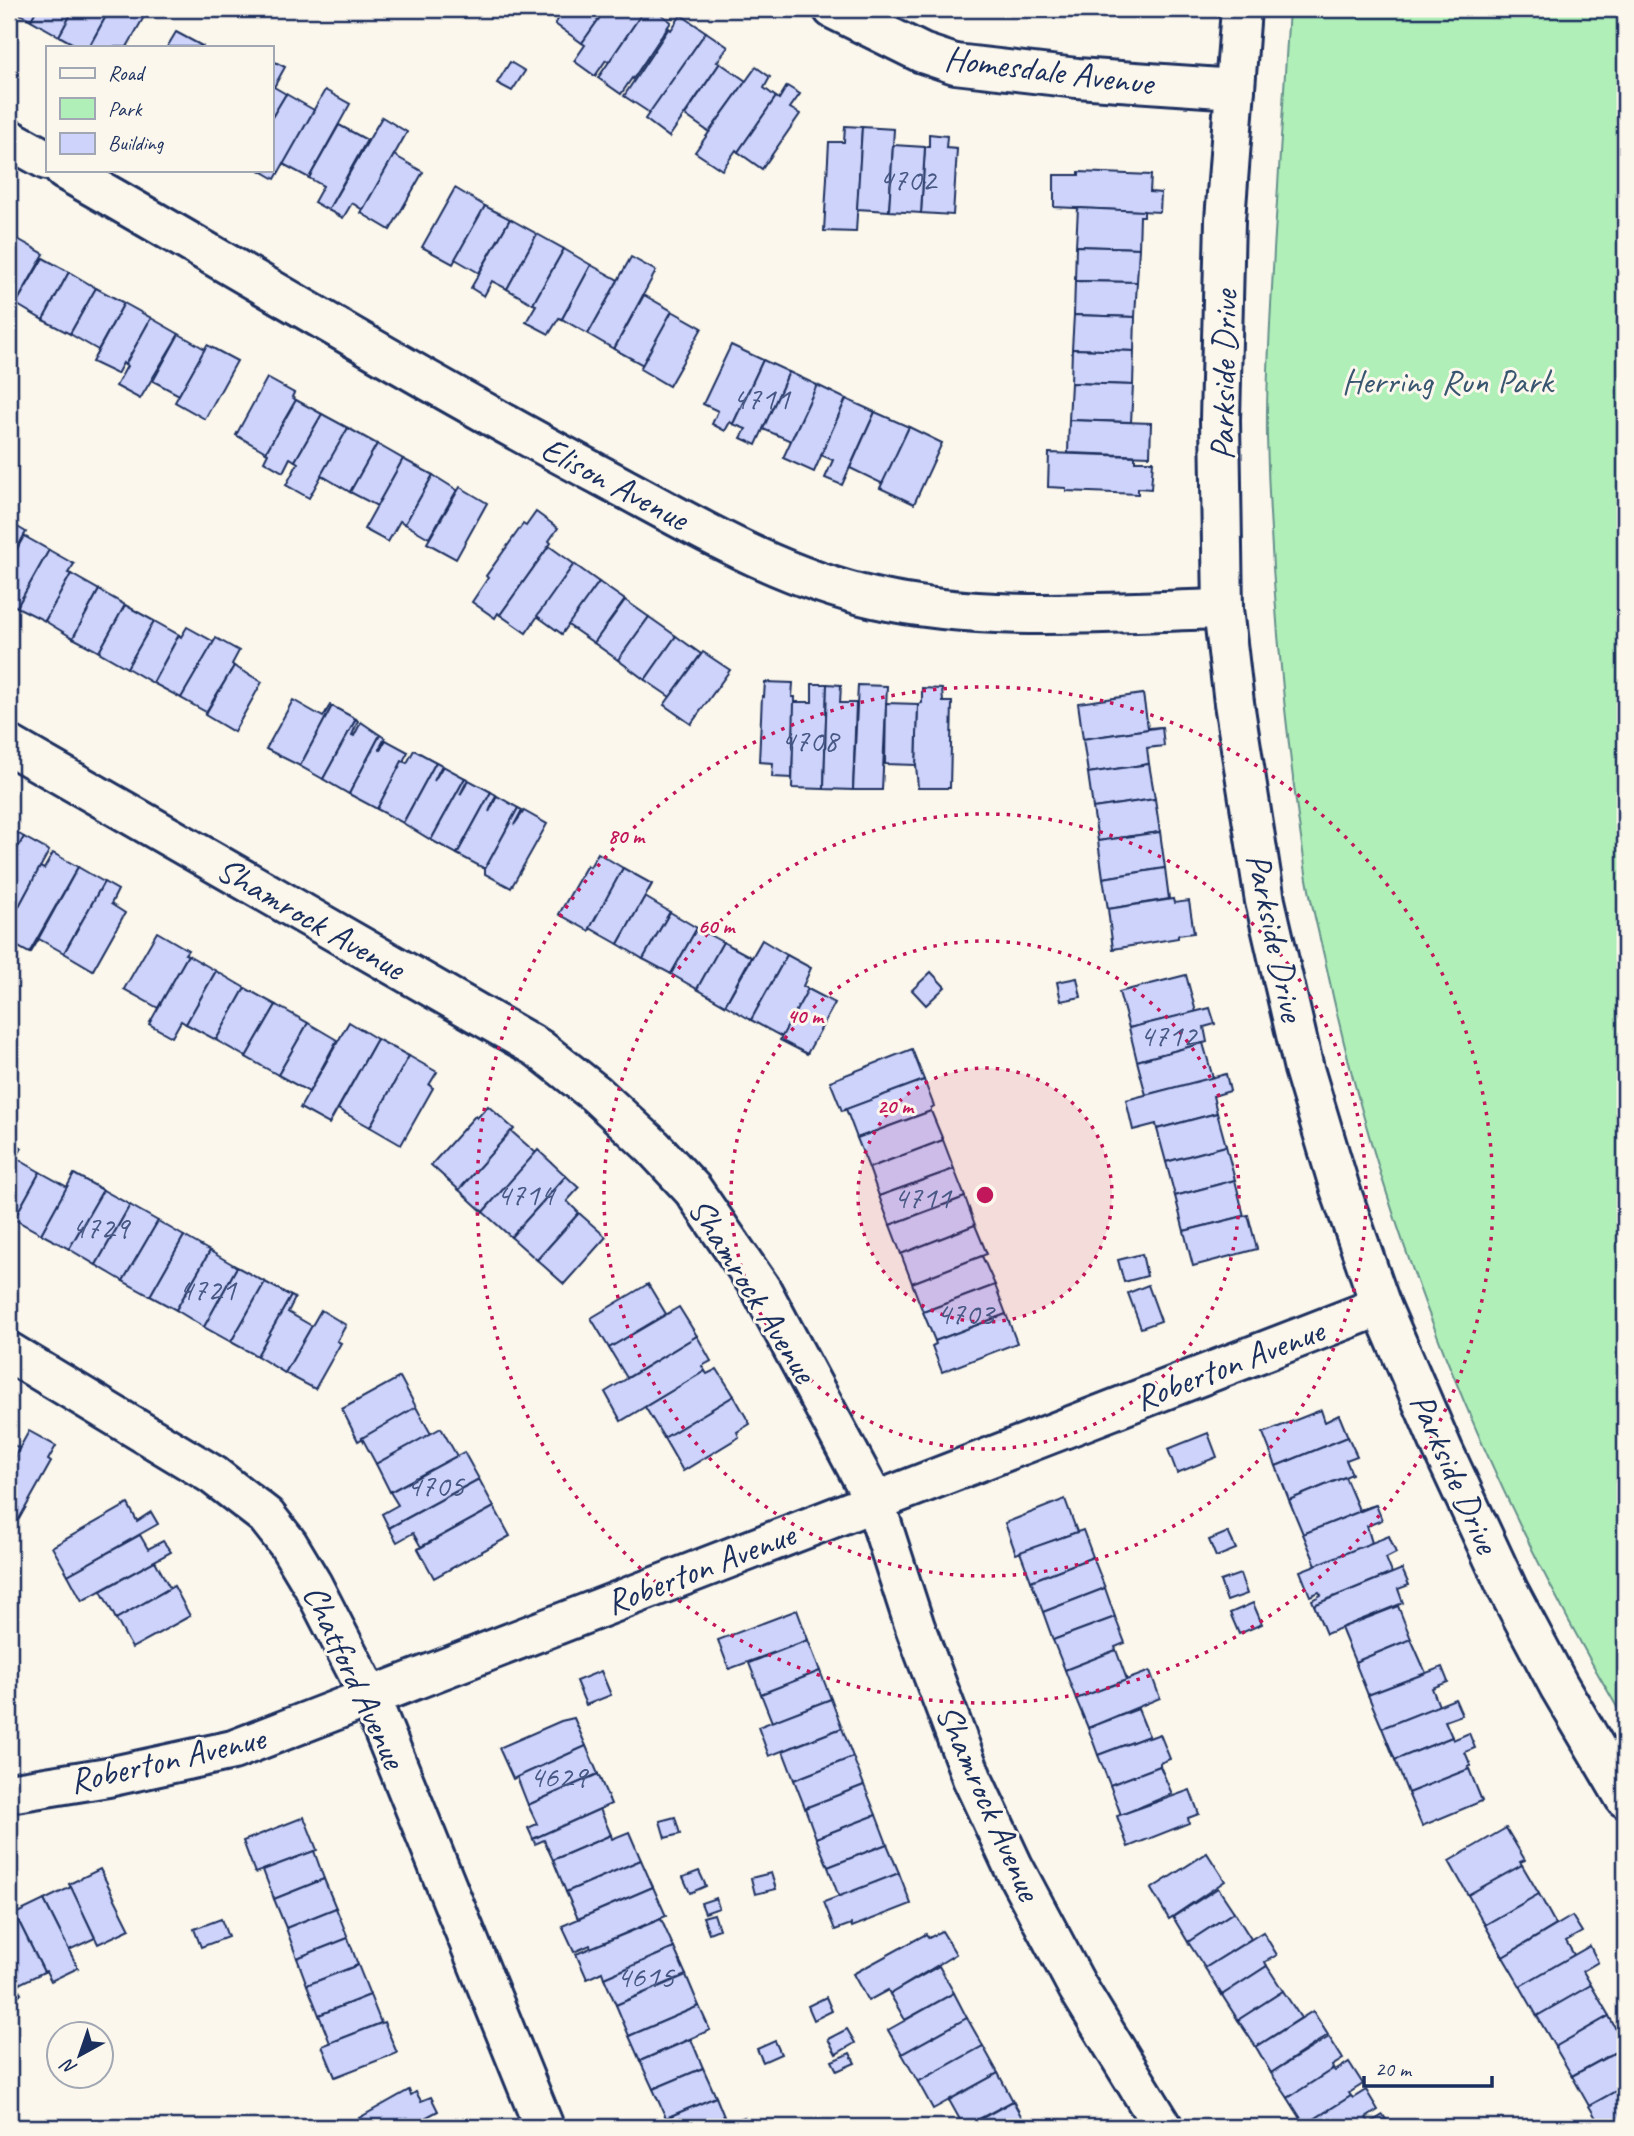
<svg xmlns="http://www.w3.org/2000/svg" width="1634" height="2136" viewBox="0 0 1634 2136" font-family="Caveat,sans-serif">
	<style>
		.green { fill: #b0f0b8; stroke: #66908b; stroke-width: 2 }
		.building { fill: #cdd3fb; stroke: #1b2f5e; stroke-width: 2 }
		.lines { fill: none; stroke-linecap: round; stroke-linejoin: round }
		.minor-casing { stroke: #1b2f5e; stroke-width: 44 }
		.minor { stroke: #fbf7ec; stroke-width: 38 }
		.ring { fill: none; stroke: #c2185b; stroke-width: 3.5; stroke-dasharray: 3.5 7 }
		.labels { text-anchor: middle; stroke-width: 6; stroke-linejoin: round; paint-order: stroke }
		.number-label { font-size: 32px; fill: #485885 }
		.street-label { font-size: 35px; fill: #1b2f5e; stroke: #fbf7ec }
		.park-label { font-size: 35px; fill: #395670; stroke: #fbf7ec }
		.centre { fill: #c2185b; stroke: #fbf7ec; stroke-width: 3.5 }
		.ring-label { font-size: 21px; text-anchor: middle; font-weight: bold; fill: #c2185b; stroke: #fbf7ec; stroke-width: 6; stroke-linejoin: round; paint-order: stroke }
	</style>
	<rect width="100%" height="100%" fill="#fbf7ec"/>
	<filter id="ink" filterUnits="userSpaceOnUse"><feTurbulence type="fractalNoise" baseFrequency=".0143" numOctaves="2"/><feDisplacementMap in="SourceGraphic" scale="14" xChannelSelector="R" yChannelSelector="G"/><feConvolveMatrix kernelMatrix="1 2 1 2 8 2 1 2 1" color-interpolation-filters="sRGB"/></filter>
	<g filter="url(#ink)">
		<path class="green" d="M1289 9H1625V1721C1488 1488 1383 1233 1327 969 1320 937 1311 905 1306 873 1284 728 1271 583 1267 437 1266 375 1271 312 1274 250 1279 169 1284 89 1289 9Z"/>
		<g class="building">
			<path d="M11 9H37L31 20Z"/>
			<path d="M37 9H74L59 36 31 20Z"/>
			<path d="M74 9H110L89 47H79L59 36Z"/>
			<path d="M110 9H134L145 15 127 47H89Z"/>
			<path d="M565 9H606L582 43 555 24Z"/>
			<path d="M606 9H645L609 62 606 60 595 76 574 61 585 45 582 43Z"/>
			<path d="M645 9H664L661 14 671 22 633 79 632 78 621 94 598 78Z"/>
			<path d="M681 15 706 32 650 113 624 96 669 28 671 30Z"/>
			<path d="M176 32 204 47H167Z"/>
			<path d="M706 32 728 47 717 62 720 63 669 137 645 119Z"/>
			<path d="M271 60 285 67 274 87 286 94 271 119Z"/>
			<path d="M510 62 525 71 512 91 497 83Z"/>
			<path d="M720 63 746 81 709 132 685 115Z"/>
			<path d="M756 67 770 77 764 88 776 97 738 152 736 150 722 170 695 152Z"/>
			<path d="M787 86 800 94 790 108 800 114 762 169 738 152 776 97 779 99Z"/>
			<path d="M325 90 350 104 309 178 283 164Z"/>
			<path d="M286 94 314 110 275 179 261 171 271 170V119Z"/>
			<path d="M382 117 407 132 363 210 352 203 343 218 328 210Z"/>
			<path d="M339 125 367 140 328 210 314 202 323 186 309 178Z"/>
			<path d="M845 126 862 127 856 232 824 231 829 142H844Z"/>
			<path d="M862 127 894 129 889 211 857 209Z"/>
			<path d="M929 134 947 136 946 148 957 149 953 215 921 213 925 147H929Z"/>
			<path d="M893 145 925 147 921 213 889 211Z"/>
			<path d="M394 155 423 172 390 230 361 213Z"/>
			<path d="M1079 172 1151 175 1150 192 1161 193 1160 212 1054 207V175H1079Z"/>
			<path d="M455 188 485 206 453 264 422 247Z"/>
			<path d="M485 206 510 219 479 273 455 259Z"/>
			<path d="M1078 208 1144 211V216H1140L1139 248 1076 246Z"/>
			<path d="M510 219 537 234 507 289 492 281 484 296 471 288Z"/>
			<path d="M537 234 564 249 533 304 507 289Z"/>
			<path d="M16 238 44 254 12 311 9 310V251Z"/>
			<path d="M1076 246 1139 248 1137 282 1075 281Z"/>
			<path d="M564 249 591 265 562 319 559 318 549 334 526 322 536 305 533 304Z"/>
			<path d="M631 257 656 271 614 349 588 334Z"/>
			<path d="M43 258 69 272 43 320 16 304Z"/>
			<path d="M591 265 618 280 588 334 562 319Z"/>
			<path d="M69 272 96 288 70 334 43 320Z"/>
			<path d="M1075 281 1137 282 1135 317 1074 315Z"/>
			<path d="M96 288 124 303 98 350 70 334Z"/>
			<path d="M644 295 672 311 643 365 614 349Z"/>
			<path d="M124 303 151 318 125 365 123 363 117 374 92 362Z"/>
			<path d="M672 311 702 328 669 386 640 369Z"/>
			<path d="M1074 315 1135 317 1134 351 1072 349Z"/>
			<path d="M151 318 179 334 140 399 116 386 127 366 125 365Z"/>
			<path d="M179 334 205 349 179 395 153 381Z"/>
			<path d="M207 345 237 361 205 419 175 402Z"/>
			<path d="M731 345 763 360 733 424 730 422 725 431 712 424 718 411 703 404Z"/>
			<path d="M1072 349 1134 351 1133 385 1071 383Z"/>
			<path d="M763 360 789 372 756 445 741 438 746 429 733 424Z"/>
			<path d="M789 372 817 385 791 441 763 429Z"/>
			<path d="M267 378 294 393 292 397 296 400 266 452 236 435Z"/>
			<path d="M1071 383 1133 385 1131 422 1069 420Z"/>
			<path d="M817 385 846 399 814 472 783 458Z"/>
			<path d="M846 399 875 412 842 485 825 478 833 460 821 455Z"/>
			<path d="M296 400 322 414 295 461 290 458 283 472 264 461 268 453 266 452Z"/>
			<path d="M875 412 909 427 883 484 850 468Z"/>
			<path d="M322 414 348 428 309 498 286 485 298 463 295 461Z"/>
			<path d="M1069 420 1151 423 1150 456 1068 453Z"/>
			<path d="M909 427 942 443 914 504 880 488Z"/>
			<path d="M348 428 377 444 350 492 321 475Z"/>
			<path d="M377 444 403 459 377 506 350 492Z"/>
			<path d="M1049 453 1135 456V461H1153L1151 489 1138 488V494L1066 491V488L1048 487Z"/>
			<path d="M403 459 433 475 405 524 400 521 388 542 364 529Z"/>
			<path d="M433 475 457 490 429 538 405 524Z"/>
			<path d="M460 487 487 503 456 559 427 543Z"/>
			<path d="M536 512 558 528 549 541 551 543 500 615 498 613 495 618 472 602 488 578 486 576 523 524 526 526Z"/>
			<path d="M9 522 26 532 9 563Z"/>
			<path d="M24 536 49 550 17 607 9 602V563Z"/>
			<path d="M549 546 574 564 526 633 500 615Z"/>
			<path d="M49 550 74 564 68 573 71 574 45 621 17 607Z"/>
			<path d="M574 564 599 582 562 634 537 616Z"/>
			<path d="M71 574 99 590 73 638 45 621Z"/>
			<path d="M599 582 625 600 594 643 568 625Z"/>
			<path d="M99 590 125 605 99 652 73 638Z"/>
			<path d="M625 600 649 617 618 660 594 643Z"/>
			<path d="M125 605 154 621 127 668 99 652Z"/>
			<path d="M649 617 676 636 645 680 618 660Z"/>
			<path d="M154 621 179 635 153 683 127 668Z"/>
			<path d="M187 627 214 642 181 698 153 683 179 635 181 637Z"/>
			<path d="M676 636 701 654 670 697 645 680Z"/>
			<path d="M216 638 239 651 232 664 234 666 206 712 181 698Z"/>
			<path d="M703 652 730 670 691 724 664 705Z"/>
			<path d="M234 666 262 682 234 732 205 715Z"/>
			<path d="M765 682 793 683 792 697H795L792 778 772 777 773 763 759 762 762 696 764 697Z"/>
			<path d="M812 684H827L824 789 792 788 794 702H812Z"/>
			<path d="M827 684 841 685 840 703H856L853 790 824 789Z"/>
			<path d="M858 685 887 686 882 790H853Z"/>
			<path d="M922 688 942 689 943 702H952L950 788H918L916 765 918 704 922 703Z"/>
			<path d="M1143 694 1148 728 1162 727 1083 739 1078 703Z"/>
			<path d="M293 700 323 717 330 705 332 706 300 766 266 749Z"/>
			<path d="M886 703 918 704 916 765 885 764Z"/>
			<path d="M332 706 356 719 323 779 300 766Z"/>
			<path d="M356 719 358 721 352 735 354 736 361 722 380 735 349 794 323 779Z"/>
			<path d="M1162 727 1164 746 1147 748 1149 764 1088 773 1083 739Z"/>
			<path d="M380 735 385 738 379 749 380 750 386 740 408 752 377 809 349 794Z"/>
			<path d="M414 750 436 762 403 823 377 809 402 761 407 763Z"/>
			<path d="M436 762 442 765 434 781 443 766 465 778 431 840 403 823Z"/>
			<path d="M1149 764 1155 799 1093 808 1088 773Z"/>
			<path d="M465 778 468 779 460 795 469 780 491 792 457 854 431 840Z"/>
			<path d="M491 792 496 795 489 812 497 796 518 808 485 869 457 854Z"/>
			<path d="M1155 799 1160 832 1098 841 1093 808Z"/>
			<path d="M518 808 522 810 514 825 524 811 547 824 511 888 485 874V869Z"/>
			<path d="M9 828 24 837 9 863Z"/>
			<path d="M1160 832 1165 868 1103 878 1098 841Z"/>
			<path d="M24 837 49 851 10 923 9 863Z"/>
			<path d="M53 853 78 867 29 953 9 942V935L14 926 10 923 40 867 44 869Z"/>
			<path d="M598 853 623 868 589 931 559 914 587 865 590 867Z"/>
			<path d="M78 867 104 882 64 953 39 939 30 954Z"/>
			<path d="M623 868 652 884 618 944 590 928Z"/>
			<path d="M1165 868 1169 899 1108 909 1103 878Z"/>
			<path d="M104 882 118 890 111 904 125 913 93 970 64 953Z"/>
			<path d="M652 884 645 897 670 912 643 959 618 944Z"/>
			<path d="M1173 899 1174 903 1189 901 1194 933 1178 935V938L1113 949 1108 909Z"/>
			<path d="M670 912 697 928 671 974 643 959Z"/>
			<path d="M697 928 723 942 697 989 671 974Z"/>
			<path d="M157 932 188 950 185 954 188 955 158 1008 124 989Z"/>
			<path d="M762 940 787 955 751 1020 725 1005Z"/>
			<path d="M723 942 751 957 725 1005 697 989Z"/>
			<path d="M188 955 216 971 186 1024 181 1021 172 1037 149 1024Z"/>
			<path d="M787 955 811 968 803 986 808 989 782 1037 751 1020Z"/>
			<path d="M216 971 245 988 216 1040 186 1024Z"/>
			<path d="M931 972 945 987 926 1005 912 990Z"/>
			<path d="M1186 975 1196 1012 1129 1028 1119 992Z"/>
			<path d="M1077 978 1081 997 1061 1001 1057 982Z"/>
			<path d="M245 988 276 1005 246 1057 216 1040Z"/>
			<path d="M808 989 835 1003 807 1054 780 1040Z"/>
			<path d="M276 1005 308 1023 278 1075 246 1057Z"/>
			<path d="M1210 1008 1215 1024 1204 1027 1207 1042 1137 1061 1129 1028Z"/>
			<path d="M349 1022 377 1039 329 1124 300 1108Z"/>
			<path d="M308 1023 337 1040 309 1092 278 1075Z"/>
			<path d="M377 1039 409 1056 370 1127 338 1109Z"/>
			<path d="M1203 1043 1213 1078 1146 1095 1137 1061Z"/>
			<path d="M912 1049 924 1080 842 1111 830 1081Z"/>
			<path d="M409 1056 437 1072 429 1085 433 1088 401 1145 370 1127Z"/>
			<path d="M1226 1074 1230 1091 1213 1096 1217 1113 1157 1129 1156 1124 1133 1130 1126 1100Z"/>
			<path d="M924 1080 934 1106 931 1108V1111L857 1138 846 1109Z"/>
			<path d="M488 1106 514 1129 459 1190 431 1165 475 1116 477 1118Z"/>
			<path d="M931 1111 943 1140 869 1168 857 1138Z"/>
			<path d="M1217 1113 1226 1146 1166 1162 1157 1129Z"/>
			<path d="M511 1131 536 1153 483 1212 459 1190Z"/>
			<path d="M9 1140 19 1146 9 1165Z"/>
			<path d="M943 1140 954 1169 879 1196 869 1168Z"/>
			<path d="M19 1146 22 1148 16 1158 40 1172 14 1219 9 1215V1165Z"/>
			<path d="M1226 1146 1235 1180 1175 1196 1166 1162Z"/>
			<path d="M538 1150 566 1176 511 1237 483 1212Z"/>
			<path d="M954 1169 965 1197 890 1225 879 1196Z"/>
			<path d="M40 1172 67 1187 41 1234 14 1219Z"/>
			<path d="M74 1174 103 1190 69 1249 41 1234Z"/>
			<path d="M566 1176 579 1188 567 1201 579 1213 537 1260 511 1237Z"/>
			<path d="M1235 1180 1244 1216 1184 1231 1175 1196Z"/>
			<path d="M103 1190 130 1205 96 1265 69 1249Z"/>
			<path d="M965 1197 975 1225 901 1254 890 1225Z"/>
			<path d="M130 1205 158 1221 123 1281 96 1265Z"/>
			<path d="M579 1213 606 1237 564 1284 537 1260Z"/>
			<path d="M1248 1215 1257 1249 1193 1266 1184 1231Z"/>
			<path d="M158 1221 184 1236 150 1296 123 1281Z"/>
			<path d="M975 1225 987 1254 912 1283 901 1254Z"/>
			<path d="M184 1236 210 1251 176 1310 150 1296Z"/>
			<path d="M210 1251 237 1267 204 1327 176 1310Z"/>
			<path d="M1142 1254 1147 1276 1124 1282 1118 1260Z"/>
			<path d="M982 1256 995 1285 923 1312 912 1283Z"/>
			<path d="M237 1267 265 1282 231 1342 204 1327Z"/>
			<path d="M265 1282 291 1296 257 1356 231 1342Z"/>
			<path d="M648 1284 666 1314 609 1348 591 1318Z"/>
			<path d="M995 1285 1006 1314 935 1341 923 1312Z"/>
			<path d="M1148 1285 1161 1321 1141 1328 1128 1293Z"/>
			<path d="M291 1296 295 1298 288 1312 312 1326 285 1373 257 1356Z"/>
			<path d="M679 1307 697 1336 627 1378 609 1348Z"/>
			<path d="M321 1310 346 1325 337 1341 341 1343 315 1389 285 1373Z"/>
			<path d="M1006 1314 1017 1343 942 1372 932 1346 936 1344 935 1341Z"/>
			<path d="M697 1336 711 1361 702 1366 705 1371 621 1421 605 1392Z"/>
			<path d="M717 1369 734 1396 664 1438 645 1407 705 1371 707 1374Z"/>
			<path d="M400 1377 416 1407 358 1441 342 1409Z"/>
			<path d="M734 1396 750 1424 737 1432 739 1437 683 1471 664 1438Z"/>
			<path d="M416 1407 431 1434 376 1464 362 1438Z"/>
			<path d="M1321 1410 1325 1422 1339 1415 1348 1437 1276 1466 1263 1433Z"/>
			<path d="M441 1428 457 1456 390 1492 376 1464Z"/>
			<path d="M29 1431 56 1446 48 1460 51 1462 19 1519 16 1517 9 1530V1467Z"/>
			<path d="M1208 1433 1217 1457 1177 1473 1168 1449Z"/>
			<path d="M1348 1437 1357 1456 1346 1460 1352 1474 1289 1500 1276 1466Z"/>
			<path d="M9 1442 19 1448 9 1467Z"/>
			<path d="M464 1452 479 1479 389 1528 382 1514 398 1505 390 1492Z"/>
			<path d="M1345 1477 1359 1510 1376 1505 1303 1534 1289 1500Z"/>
			<path d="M479 1479 494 1507 421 1547 413 1533 397 1542 389 1528Z"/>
			<path d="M1065 1499 1077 1532 1016 1554 1005 1523Z"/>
			<path d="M128 1504 137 1521 151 1512 158 1524 68 1575 52 1547Z"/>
			<path d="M1376 1505 1382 1520 1367 1526 1372 1543 1316 1565 1303 1534Z"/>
			<path d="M494 1507 510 1536 434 1578 418 1549Z"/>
			<path d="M1083 1530 1093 1557 1031 1581 1020 1552Z"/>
			<path d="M1228 1532 1236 1549 1216 1557 1209 1540Z"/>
			<path d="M140 1535 148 1549 163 1541 171 1552 82 1601 68 1575Z"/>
			<path d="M1389 1536 1396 1553 1386 1558 1392 1573 1314 1605 1312 1600 1321 1595 1319 1592 1310 1596 1300 1571Z"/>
			<path d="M1093 1557 1105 1588 1043 1612 1031 1581Z"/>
			<path d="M155 1561 170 1588 116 1619 101 1591Z"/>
			<path d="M1402 1569 1409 1585 1398 1589 1403 1603 1326 1634 1314 1605Z"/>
			<path d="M1240 1574 1247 1594 1227 1601 1220 1581Z"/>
			<path d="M174 1586 190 1616 132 1648 116 1619Z"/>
			<path d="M1105 1588 1115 1617 1053 1640 1043 1612Z"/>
			<path d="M1253 1603 1262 1624 1239 1634 1230 1613Z"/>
			<path d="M1398 1606 1411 1639 1355 1662 1341 1628Z"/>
			<path d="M797 1610 808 1640 729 1669 718 1640Z"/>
			<path d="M1115 1617 1125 1643 1115 1647 1116 1650 1065 1670 1053 1640Z"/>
			<path d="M1411 1639 1426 1673 1368 1695 1355 1662Z"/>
			<path d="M808 1640 820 1671 761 1694 749 1663Z"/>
			<path d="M1116 1650 1127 1680 1076 1699 1065 1670Z"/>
			<path d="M1442 1667 1448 1682 1432 1688 1439 1706 1382 1728 1368 1695Z"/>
			<path d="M601 1671 611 1695 586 1705 576 1681Z"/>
			<path d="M820 1671 831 1699 772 1722 761 1694Z"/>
			<path d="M1150 1671 1160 1698 1088 1728 1076 1699Z"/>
			<path d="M831 1699 842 1728 769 1756 758 1727Z"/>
			<path d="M1455 1699 1462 1715 1445 1721 1452 1737 1395 1760 1382 1728Z"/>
			<path d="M1138 1709 1149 1736 1098 1755 1088 1728Z"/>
			<path d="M574 1718 586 1746 513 1779 499 1748 561 1721Z"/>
			<path d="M842 1728 853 1757 794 1780 783 1751Z"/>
			<path d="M1469 1733 1475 1748 1465 1752 1471 1766 1468 1767 1469 1769 1408 1793 1395 1760 1452 1737 1453 1740Z"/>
			<path d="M1160 1734 1170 1759 1160 1763V1766L1110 1785 1098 1755 1149 1736V1738Z"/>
			<path d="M586 1746 598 1774 528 1805 517 1777Z"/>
			<path d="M853 1757 864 1785 805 1808 794 1780Z"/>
			<path d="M1160 1766 1172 1794 1121 1815 1110 1785Z"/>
			<path d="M1469 1769 1482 1801 1422 1826 1408 1793Z"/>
			<path d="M598 1774 611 1804 533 1839 528 1828 537 1824 528 1805Z"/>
			<path d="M864 1785 876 1815 816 1838 805 1808Z"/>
			<path d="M1190 1790 1199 1814 1188 1818 1189 1823 1128 1847 1117 1816Z"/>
			<path d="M600 1809 611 1835 553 1860 544 1840 535 1844 533 1839Z"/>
			<path d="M876 1815 887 1844 828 1867 816 1838Z"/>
			<path d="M304 1817 317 1850 255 1873 243 1841Z"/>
			<path d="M675 1817 680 1834 665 1838 660 1821Z"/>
			<path d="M1506 1828 1525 1860 1520 1862 1522 1865 1468 1895 1449 1861Z"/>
			<path d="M629 1832 641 1860 566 1892 553 1860 611 1835 612 1839Z"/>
			<path d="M887 1844 899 1873 839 1897 828 1867Z"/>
			<path d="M314 1851 324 1879 274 1899 263 1870Z"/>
			<path d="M1207 1853 1225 1881 1169 1919 1151 1889Z"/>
			<path d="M641 1860 653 1887 578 1919 566 1892Z"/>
			<path d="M1522 1865 1539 1894 1485 1925 1468 1895Z"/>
			<path d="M100 1869 130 1929 98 1944 69 1884Z"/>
			<path d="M699 1871 706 1886 690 1893 683 1877Z"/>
			<path d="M771 1873 776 1889 755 1894 751 1878Z"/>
			<path d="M899 1873 911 1904 852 1927 851 1924 835 1930 824 1902Z"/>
			<path d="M324 1879 336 1908 286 1928 274 1899Z"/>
			<path d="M71 1887 95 1938 69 1950 44 1900Z"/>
			<path d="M653 1887 666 1916 591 1948 590 1945 574 1952 562 1926Z"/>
			<path d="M1218 1888 1234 1912 1188 1942 1173 1917Z"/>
			<path d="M1539 1894 1556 1925 1503 1957 1485 1925Z"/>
			<path d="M716 1898 719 1908 705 1913 701 1903Z"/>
			<path d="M44 1900 78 1968 51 1981 46 1971 44 1972 15 1914Z"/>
			<path d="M336 1908 348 1938 297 1958 286 1928Z"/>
			<path d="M1234 1912 1251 1939 1205 1968 1188 1942Z"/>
			<path d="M15 1914 44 1972 17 1985 9 1968V1917Z"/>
			<path d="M714 1914 719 1929 709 1933 703 1917Z"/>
			<path d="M1572 1916 1582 1932 1566 1941 1574 1955 1520 1986 1503 1957Z"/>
			<path d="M221 1919 228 1937 201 1947 194 1929Z"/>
			<path d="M661 1919 674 1948 604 1978 602 1972 587 1979 576 1954Z"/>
			<path d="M942 1931 956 1954 890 1994 888 1990 868 2001 853 1974 926 1934 929 1938Z"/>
			<path d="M1263 1932 1277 1955 1265 1962 1267 1966 1222 1995 1205 1968Z"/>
			<path d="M348 1938 358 1965 307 1985 297 1958Z"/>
			<path d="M1590 1946 1598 1962 1583 1971 1591 1985 1537 2016 1520 1986Z"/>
			<path d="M674 1948 686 1975 616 2005 604 1978Z"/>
			<path d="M358 1965 370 1995 319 2015 307 1985Z"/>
			<path d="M939 1966 954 1993 905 2020 890 1994Z"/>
			<path d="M1267 1966 1283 1991 1238 2020 1222 1995Z"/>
			<path d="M9 1968 21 1994 9 2000Z"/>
			<path d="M686 1975 699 2006 629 2036 616 2005Z"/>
			<path d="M1591 1985 1609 2016 1555 2047 1537 2016Z"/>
			<path d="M1283 1991 1301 2018 1256 2047 1238 2020Z"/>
			<path d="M954 1993 967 2018 902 2054 888 2030Z"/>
			<path d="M370 1995 381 2023 330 2043 319 2015Z"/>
			<path d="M826 1997 832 2011 814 2020 808 2006Z"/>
			<path d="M699 2006 710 2030 640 2061 629 2036Z"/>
			<path d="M1313 2011 1328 2035 1271 2073 1256 2047Z"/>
			<path d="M1609 2016 1625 2047 1572 2076 1555 2047Z"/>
			<path d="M967 2018 983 2046 918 2082 902 2054Z"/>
			<path d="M384 2022 397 2053 335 2077 322 2046Z"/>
			<path d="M847 2029 855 2043 836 2054 828 2039Z"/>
			<path d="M1329 2037 1343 2059 1332 2066 1333 2069 1288 2098 1271 2073Z"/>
			<path d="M691 2039 703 2068 653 2089 640 2061Z"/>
			<path d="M775 2041 781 2054 763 2062 757 2049Z"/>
			<path d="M983 2046 998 2073 933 2109 918 2082Z"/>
			<path d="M1625 2047V2086L1589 2106 1572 2076Z"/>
			<path d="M850 2053 855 2063 837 2071 832 2061Z"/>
			<path d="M1349 2062 1363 2084 1349 2093 1351 2096 1305 2125 1288 2098 1333 2069 1335 2071Z"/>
			<path d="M703 2068 716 2097 666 2118 653 2089Z"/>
			<path d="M998 2073 1013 2101 964 2127 949 2100Z"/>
			<path d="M1625 2086V2124L1620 2127H1601L1589 2106Z"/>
			<path d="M409 2090 411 2095 416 2092 421 2101 431 2097 438 2111 408 2127H343Z"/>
			<path d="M1366 2090 1378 2110 1366 2118 1370 2123 1383 2115 1364 2127H1307L1305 2125 1351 2096 1353 2098Z"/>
			<path d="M716 2097 727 2124 744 2117 745 2118 724 2127H670L666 2118Z"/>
			<path d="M1013 2101 1027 2127H966Z"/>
			<path d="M1383 2115 1391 2127H1364Z"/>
			<path d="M745 2118 749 2127H724Z"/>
		</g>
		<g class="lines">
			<g class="minor-casing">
				<g id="minor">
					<path d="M833 9 922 53 955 64 1077 78 1235 89"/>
					<path d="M1241 9 1225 220 1220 420 1223 609 1234 703 1265 901 1304 1069 1340 1189 1381 1306 1443 1450 1508 1590 1559 1686 1625 1798"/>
					<path d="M9 139 47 160"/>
					<path d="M64 170C245 272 423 382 607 479 693 525 777 576 874 598 985 623 1110 612 1223 609"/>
					<path d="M9 745 538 1048 596 1094 653 1147 693 1190 761 1289 874 1500 915 1627 972 1778 1013 1866 1078 1988 1163 2127"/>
					<path d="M9 1352 213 1475 266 1516 288 1544 312 1584 370 1697 544 2127"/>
					<path d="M9 1793 108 1777 233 1750 1381 1306"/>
				</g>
			</g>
			<use href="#minor" class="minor"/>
		</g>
	</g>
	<circle cx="985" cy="1195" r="127" fill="#c2185b" fill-opacity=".12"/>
	<g class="ring">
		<circle cx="985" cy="1195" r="127"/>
		<circle cx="985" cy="1195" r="254"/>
		<circle cx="985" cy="1195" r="381"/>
		<circle cx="985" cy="1195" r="508"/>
	</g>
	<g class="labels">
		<g class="number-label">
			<text x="907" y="190">4702</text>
			<text x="761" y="409">4711</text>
			<text x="809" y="751">4708</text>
			<text x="1168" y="1046">4712</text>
			<text x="525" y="1205">4714</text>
			<text x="922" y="1208">4711</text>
			<text x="100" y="1238">4729</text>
			<text x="207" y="1300">4721</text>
			<text x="965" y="1324">4703</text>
			<text x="435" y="1496">4705</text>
			<text x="558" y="1787">4629</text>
			<text x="645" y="1987">4615</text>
		</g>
		<g class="street-label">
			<text transform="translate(1049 70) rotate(7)" y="12">Homesdale Avenue</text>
			<text transform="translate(1223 375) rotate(-89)" y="12">Parkside Drive</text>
			<text transform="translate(615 483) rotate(28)" y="12">Elison Avenue</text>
			<text transform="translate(311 918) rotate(30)" y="12">Shamrock Avenue</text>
			<text transform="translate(1276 937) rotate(78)" y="12">Parkside Drive</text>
			<text transform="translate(753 1290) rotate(58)" y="12">Shamrock Avenue</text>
			<text transform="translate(1229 1364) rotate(-21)" y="12">Roberton Avenue</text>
			<text transform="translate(1455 1473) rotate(66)" y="12">Parkside Drive</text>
			<text transform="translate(700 1568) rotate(-21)" y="12">Roberton Avenue</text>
			<text transform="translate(355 1676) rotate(65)" y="12">Chatford Avenue</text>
			<text transform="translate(167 1759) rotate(-13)" y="12">Roberton Avenue</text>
			<text transform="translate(989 1802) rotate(66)" y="12">Shamrock Avenue</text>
		</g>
		<g class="park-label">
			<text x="1447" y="393">Herring Run Park</text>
		</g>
	</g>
	<circle cx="985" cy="1195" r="10" class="centre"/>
	<g class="ring-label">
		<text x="626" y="843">80 m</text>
		<text x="716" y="933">60 m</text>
		<text x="805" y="1023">40 m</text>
		<text x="895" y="1113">20 m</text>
	</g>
	<rect width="1634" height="2136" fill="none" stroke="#fbf7ec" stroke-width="35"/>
	<rect x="18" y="18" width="1599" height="2101" fill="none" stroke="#1b2f5e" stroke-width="2.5" filter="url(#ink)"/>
	<rect x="46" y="46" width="228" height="126" fill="#fbf7ec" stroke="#a1a7b3" stroke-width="2"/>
	<rect x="60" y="68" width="35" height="10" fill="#fbf7ec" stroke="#a1a7b3" stroke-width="2"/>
	<text x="108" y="80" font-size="21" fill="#1b2f5e">Road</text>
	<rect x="60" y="98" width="35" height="21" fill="#b0f0b8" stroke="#a1a7b3" stroke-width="2"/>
	<text x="108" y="116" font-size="21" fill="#1b2f5e">Park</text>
	<rect x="60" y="133" width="35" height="21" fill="#cdd3fb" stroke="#a1a7b3" stroke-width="2"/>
	<text x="108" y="150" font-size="21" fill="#1b2f5e">Building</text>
	<g transform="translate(80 2055) rotate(220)"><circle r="33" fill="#fbf7ec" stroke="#a1a7b3" stroke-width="2"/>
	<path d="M0-5L12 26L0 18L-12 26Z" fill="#1b2f5e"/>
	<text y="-10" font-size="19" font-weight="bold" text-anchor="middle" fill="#1b2f5e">N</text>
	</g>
	<path d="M1364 2076v10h128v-10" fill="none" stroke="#1b2f5e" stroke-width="3.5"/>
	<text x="1375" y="2076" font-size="21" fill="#1b2f5e" stroke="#fbf7ec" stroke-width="5" paint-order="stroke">20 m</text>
</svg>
